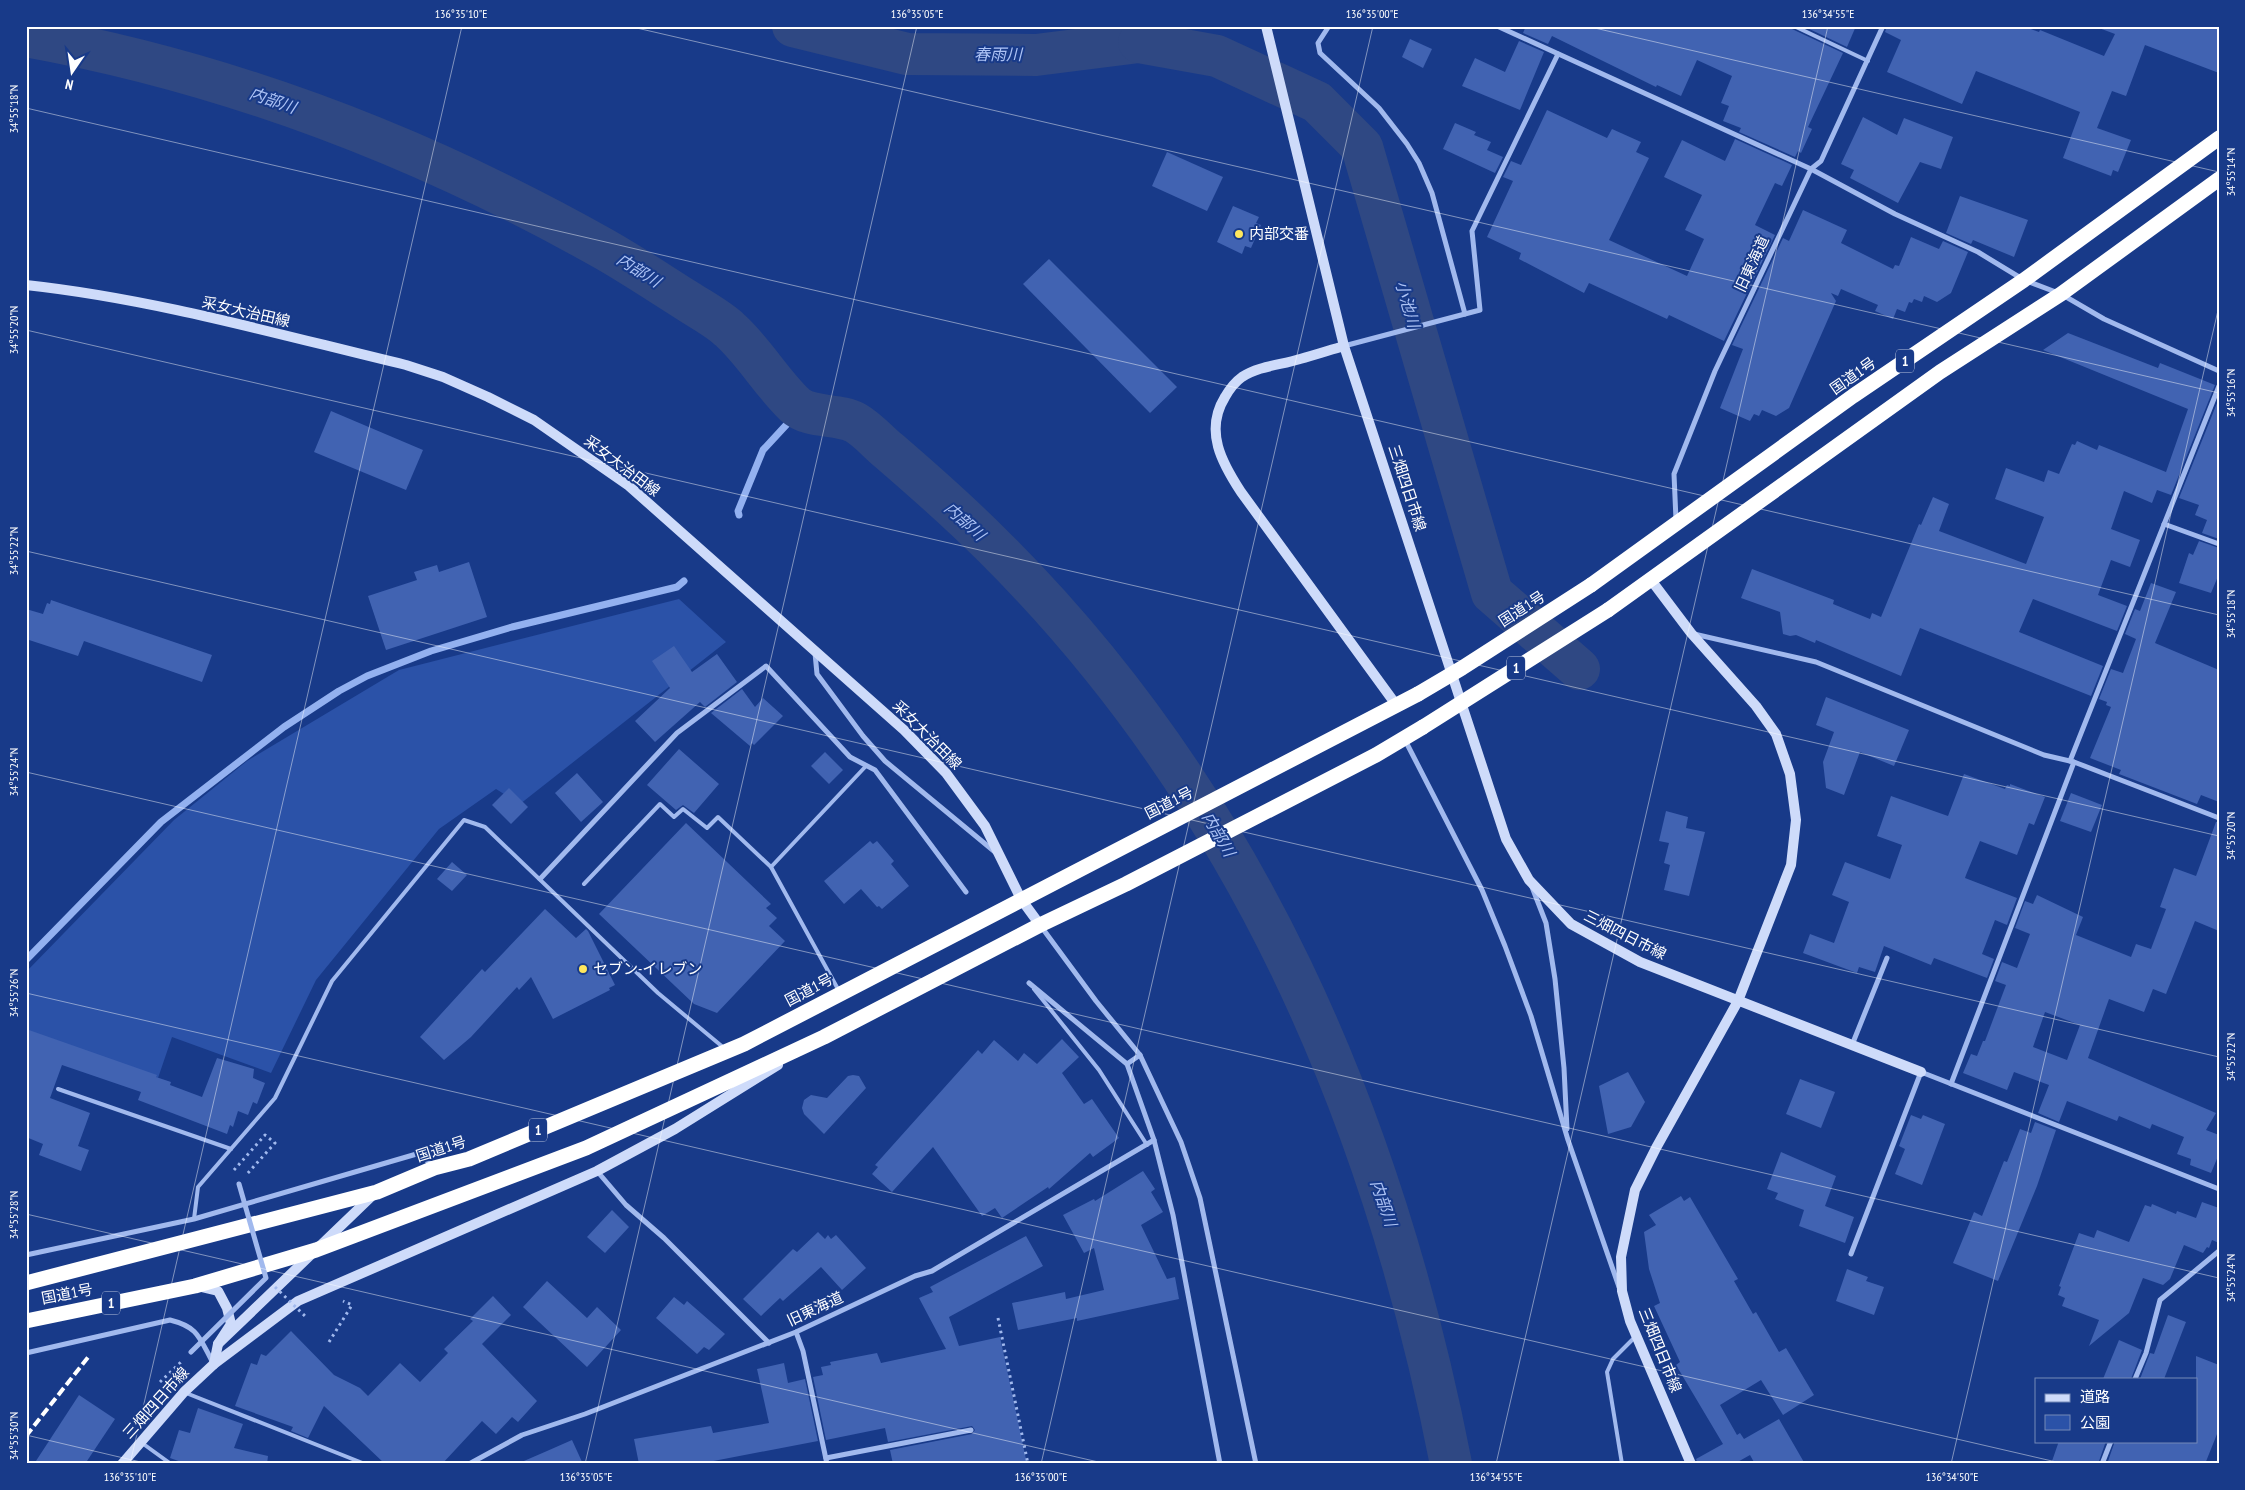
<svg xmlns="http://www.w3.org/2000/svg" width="2245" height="1490" viewBox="0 0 2245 1490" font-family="'PT Sans Narrow','Noto Sans JP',sans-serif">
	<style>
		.green { fill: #2b52a8 }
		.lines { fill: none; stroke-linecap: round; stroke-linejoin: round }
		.stream { stroke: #93b1f0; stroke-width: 7 }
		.river { stroke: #2f4883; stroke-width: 42 }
		.building { fill: #4163b2; fill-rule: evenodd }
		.path { stroke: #a1b9ee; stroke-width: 3; stroke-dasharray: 2.5 4; stroke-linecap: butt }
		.lane { stroke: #a1b9ee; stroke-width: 4 }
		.street { stroke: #a1b9ee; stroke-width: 5 }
		.secondary { stroke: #cedbfa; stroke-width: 10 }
		.highway { stroke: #fff; stroke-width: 15 }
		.rail { stroke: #fff; stroke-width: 4; stroke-dasharray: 9 4; stroke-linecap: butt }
		.path-bridge { stroke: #a1b9ee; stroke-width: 3; stroke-dasharray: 2.5 4; stroke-linecap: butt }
		.street-bridge { stroke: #a1b9ee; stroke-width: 5 }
		.highway-bridge { stroke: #fff; stroke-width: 15 }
		.ticks { fill: none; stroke: #fff; stroke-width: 1; stroke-opacity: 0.45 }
		.poi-dot { fill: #ffe75d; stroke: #183a89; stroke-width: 2 }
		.labels { text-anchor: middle; stroke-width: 4; stroke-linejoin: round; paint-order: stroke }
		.shield { fill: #183a89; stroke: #bac4dc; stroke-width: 1 }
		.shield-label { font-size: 14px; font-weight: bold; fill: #fff }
		.poi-label { font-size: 15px; fill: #fff; stroke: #183a89; text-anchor: start }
		.street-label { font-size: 15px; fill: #fff; stroke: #183a89 }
		.water-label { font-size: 16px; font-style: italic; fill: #adc3f5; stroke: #183a89 }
		.neatline { fill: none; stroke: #fff; stroke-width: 2 }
		.ticks-label { font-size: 12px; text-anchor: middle; fill: #fff }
	</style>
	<rect width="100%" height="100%" fill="#183a89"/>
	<path class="green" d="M679 599 726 642 520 804 496 789 439 829 316 980 271 1073 172 1037 158 1078 26 1031V972L174 820 247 761 399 670Z"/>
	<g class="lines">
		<g class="stream">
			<path d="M739 515 738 511 763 450 800 410"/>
			<path d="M26 960 161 822 284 727 339 691 367 676 431 651 512 627 677 587 684 581"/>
		</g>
		<g class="river">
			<path d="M793 26 907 54 1036 55 1139 42 1165 35"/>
			<path d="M26 36C231 73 423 147 604 249 632 265 659 283 686 300 701 310 719 319 731 331 755 353 771 382 795 405 810 419 838 413 856 423 868 430 879 443 889 451 925 482 960 513 993 546 1247 798 1383 1117 1451 1464"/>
			<path d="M1139 42 1217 56 1317 102 1362 147 1492 593 1579 669"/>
		</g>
	</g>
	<g class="building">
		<path d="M1526 26H1790L1792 29 1843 53 1808 127 1812 129 1801 153 1798 151 1795 157 1739 132 1741 128 1723 121 1729 106 1721 103 1732 76 1697 60 1681 96 1657 85 1656 87 1552 36 1548 44 1523 33Z"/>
		<path d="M1803 26H1856L1847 47Z"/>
		<path d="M1887 26H2023L2039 32 2040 30 2104 56 2115 34 2099 28V26H2219V73L2145 45 2126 96 2112 91 2097 128 2131 140 2118 172 2113 170 2111 176 2063 158 2080 112 1976 71 1962 104 1887 72 1901 40 1885 32Z"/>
		<path d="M1410 39 1432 49 1423 68 1402 57Z"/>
		<path d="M1519 41 1544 52 1520 110 1462 86 1475 58 1505 72Z"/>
		<path d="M1547 110 1607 138 1612 129 1641 142 1636 152 1649 158 1609 240 1687 276 1704 239 1685 230 1702 195 1664 177 1682 140 1725 161 1735 139 1792 165 1782 186 1775 183 1755 225 1775 235 1724 341 1669 315 1667 319 1589 283 1584 293 1519 259 1521 253 1487 237 1513 181 1503 177 1511 161 1521 165Z"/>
		<path d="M1863 117 1897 135 1904 118 1953 137 1941 169 1920 162 1898 203 1850 178 1854 170 1841 164Z"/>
		<path d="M1455 123 1476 132 1474 135 1491 142 1487 150 1503 157 1495 173 1443 149Z"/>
		<path d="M1167 152 1223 177 1207 211 1152 186Z"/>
		<path d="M1960 196 2028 220 2014 257 1973 240 1971 244 1946 233Z"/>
		<path d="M1233 206 1259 217 1256 223 1261 225 1251 248 1245 246 1242 254 1217 242Z"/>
		<path d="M1803 210 1847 230 1841 243 1893 269 1895 265 1899 266 1911 237 1939 249 1943 241 1968 252 1951 293 1937 302 1924 296 1922 302 1914 299 1912 303 1909 302 1905 312 1897 309 1893 319 1875 311 1878 305 1841 289 1838 296 1831 293 1836 301 1789 408 1776 416 1762 410 1759 416 1754 414 1750 421 1720 408 1743 349 1732 345 1783 238 1789 241Z"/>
		<path d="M1049 259 1177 387 1150 413 1023 284Z"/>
		<path d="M2068 333 2158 368 2160 363 2215 385 2171 495 2157 490 2152 503 2124 491 2111 529 2140 540 2130 567 2111 560 2098 595 2127 606 2117 631 2033 599 2019 632 2103 666 2091 696 1920 628 1901 676 1816 640 1815 643 1796 635 1790 636 1783 634 1780 612 1741 598 1752 569 1834 600 1833 604 1870 619 1872 613 1881 617 1919 524 1921 525 1933 497 1949 504 1939 531 2026 564 2044 517 1995 499 2006 468 2044 482 2048 470 2059 474 2072 444 2075 445 2077 441 2097 450 2099 445 2166 472 2188 409 2043 350Z"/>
		<path d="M2219 398V539L2202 533 2207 520 2195 515 2199 505 2179 498Z"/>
		<path d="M331 411 423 450 406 490 314 452Z"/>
		<path d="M2199 541 2219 548V574L2211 593 2179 583 2189 553 2193 555Z"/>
		<path d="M469 562 487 617 386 650 368 596 417 580 414 572 437 565 439 572Z"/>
		<path d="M2151 583 2176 592 2155 643 2219 670V802L2201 795 2197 804 2119 774 2121 770 2090 758 2111 707 2106 705 2107 702 2099 699 2111 669 2123 673 2136 639 2125 634 2135 609 2140 611Z"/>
		<path d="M51 600 212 655 202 682 84 641 78 656 26 639V609L43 614 47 603 50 604Z"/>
		<path d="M674 646 692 672 717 654 737 682 705 707 700 702 655 742 635 721 670 688 652 661Z"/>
		<path d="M742 689 755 707 763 698 783 716 754 745 752 743 750 746 711 713Z"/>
		<path d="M1826 697 1909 730 1894 766 1860 752 1844 795 1826 788 1823 762 1834 732 1816 725Z"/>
		<path d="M679 749 719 784 694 813 683 805 676 810 647 785Z"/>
		<path d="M825 752 843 770 829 784 811 766Z"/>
		<path d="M577 773 603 802 581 822 555 793Z"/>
		<path d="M1964 774 2005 789 2007 785 2010 786V784L2045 797 2034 825 2029 823 2017 855 1980 841 1966 875 1965 878 2017 898 2007 925 1995 920 1982 954 1994 959 1987 978 1934 958 1931 965 1884 946 1875 972 1859 967 1857 973 1803 953 1810 934 1834 943 1849 902 1832 895 1845 862 1890 879 1902 845 1877 836 1891 796 1948 816Z"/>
		<path d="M509 788 528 807 511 824 492 805Z"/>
		<path d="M2071 793 2102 805 2091 832 2060 821Z"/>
		<path d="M1666 811 1688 817 1686 828 1705 832 1689 896 1664 890 1670 865 1664 863 1669 843 1659 841Z"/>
		<path d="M2216 822H2219V931L2195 921 2166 994 2153 989 2144 1012 2109 999 2088 1058 2216 1113 2206 1130 2219 1135V1154L2211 1173 2190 1165 2191 1159 2177 1154 2184 1137 2152 1124 2150 1129 2119 1116 2117 1121 2067 1101 2059 1122 2038 1113 2049 1085 2014 1072 2007 1090 1963 1073 1971 1054 1977 1056 1983 1041H1985L2006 985 1995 981 2002 962 2017 968 2030 934 2015 928 2025 901 2033 904 2037 895 2083 917 2076 935 2131 957 2136 944 2151 949 2166 909 2160 907 2174 868 2196 876ZM2045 1012 2080 1025 2067 1060 2033 1047Z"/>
		<path d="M686 823 771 904 766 908 777 918 769 926 785 941 717 1013 694 1004 599 914Z"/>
		<path d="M870 841 873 844 877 841 894 861 891 864 909 886 882 909 879 906 877 907 861 889 844 904 824 881Z"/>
		<path d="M452 862 467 875 452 891 437 879Z"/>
		<path d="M545 909 576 938 586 929 588 931 615 985 609 988 610 990 553 1019 531 977 519 990 517 987 471 1037 444 1060 420 1037 482 969 485 972Z"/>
		<path d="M26 1029 157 1075 156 1077 171 1082 170 1085 202 1097 217 1058 254 1069 253 1078 265 1083 257 1104 253 1102 248 1115 238 1111 233 1127 230 1125 227 1134 138 1100 141 1092 62 1065 50 1098 90 1113 78 1146 89 1150 81 1171 39 1155 43 1144 26 1137Z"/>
		<path d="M1062 1039 1079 1057 1062 1073 1084 1104 1092 1099 1119 1138 1093 1157 1090 1153 1049 1189 1048 1187 1002 1218 995 1208 982 1216 933 1147 892 1192 872 1174 878 1167 875 1165 978 1050 982 1054 994 1040 1018 1061 1024 1053 1037 1064Z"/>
		<path d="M1628 1072 1645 1102 1631 1127 1608 1134 1599 1086Z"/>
		<path d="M853 1075 859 1076 866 1088 824 1134 804 1114 802 1108 804 1100 811 1095 827 1098 848 1076Z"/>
		<path d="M1800 1079 1835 1092 1821 1128 1786 1114Z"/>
		<path d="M1911 1115 1921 1119 1923 1115 1945 1124 1922 1185 1895 1174 1905 1149 1899 1146Z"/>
		<path d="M2035 1122 2056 1130 2037 1186 1998 1281 1953 1263 1974 1212 1982 1216 2004 1161 2007 1162 2020 1129 2031 1133Z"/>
		<path d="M1781 1152 1836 1176 1825 1206 1854 1217 1845 1243 1799 1226 1804 1210 1775 1199 1778 1193 1767 1189Z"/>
		<path d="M1143 1171 1155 1189 1151 1192 1163 1212 1141 1225 1167 1279 1175 1277 1179 1299 1077 1321V1318L1018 1330 1012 1303 1065 1292 1066 1299 1104 1290 1094 1248 1084 1253 1063 1215 1094 1199 1095 1201Z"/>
		<path d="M1681 1196 1684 1201 1690 1197 1738 1279 1734 1281 1753 1314 1756 1312 1779 1352 1786 1348 1814 1395 1783 1415 1761 1380 1720 1405 1737 1435 1740 1433 1744 1439 1779 1419 1805 1464H1755L1750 1455 1734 1464H1698L1696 1459 1723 1444 1676 1365 1680 1362 1654 1306 1660 1303 1649 1269 1644 1232 1656 1225 1649 1215Z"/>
		<path d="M2202 1202 2219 1208V1243L2212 1240 2209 1248 2207 1247 2203 1253 2184 1245 2170 1279 2163 1285 2143 1278 2129 1313 2089 1346 2099 1320 2062 1306 2065 1298 2058 1295 2061 1287 2059 1286 2079 1233 2094 1238 2097 1230 2129 1242 2145 1205 2151 1207 2152 1204 2176 1214 2177 1211 2196 1218Z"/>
		<path d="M612 1210 629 1227 605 1253 587 1237Z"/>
		<path d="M818 1232 825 1239 828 1235 831 1239 836 1235 866 1268 842 1290 821 1267 783 1301 780 1298 761 1316 743 1299 793 1249 797 1252Z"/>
		<path d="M1026 1236 1043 1266 949 1317 959 1346 1000 1337 1027 1464H893L890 1450 972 1434 975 1430 972 1426 888 1442 885 1428 826 1440 813 1377 823 1375 821 1367 831 1365 830 1362 877 1353 881 1363 946 1349 919 1298 933 1292 930 1287Z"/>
		<path d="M1847 1269 1868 1277 1866 1281 1884 1287 1874 1315 1836 1301Z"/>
		<path d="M547 1281 587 1318 597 1307 621 1330 587 1367 523 1307Z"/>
		<path d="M493 1296 511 1315 482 1344 537 1401 518 1422 512 1417 496 1434 482 1421 442 1464H385L324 1406 308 1438 291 1431 293 1427 235 1406 251 1363 257 1365 261 1354 266 1356 291 1331 334 1375 360 1388 368 1396 400 1363 420 1382 448 1353 444 1349 473 1321 470 1319Z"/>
		<path d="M674 1297 684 1305 687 1301 725 1334 709 1350 704 1347 697 1354 656 1318Z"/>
		<path d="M2168 1315 2186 1322 2164 1379H2140L2150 1353 2154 1354Z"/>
		<path d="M2119 1340 2142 1350 2131 1379H2103Z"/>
		<path d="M2196 1356 2219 1365V1429L2205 1464H2107L2115 1441H2196Z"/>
		<path d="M784 1363 788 1383 805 1379 818 1441 698 1464H639L634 1439 711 1426 713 1433 769 1423 757 1369Z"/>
		<path d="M79 1395 115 1419 85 1464H34Z"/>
		<path d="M198 1408 243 1424 234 1448 268 1456 267 1464H187L170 1458 179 1430 190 1433Z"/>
		<path d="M572 1440 583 1464H517L547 1451Z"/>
		<path d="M2059 1441H2106L2098 1464H2051Z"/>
	</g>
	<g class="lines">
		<g class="path">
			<path d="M234 1170 265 1135 275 1143 247 1174"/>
			<path d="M998 1318 1028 1464"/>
			<path d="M329 1342 352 1305 343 1301"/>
			<path d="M160 1382 181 1362"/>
		</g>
		<g class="lane">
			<path d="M1794 26 1868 61"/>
			<path d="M771 867 866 766"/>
			<path d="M584 884 660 804 674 817 683 809 707 828 718 817 771 867 839 991"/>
			<path d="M1034 989 1099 1070 1147 1145"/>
			<path d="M58 1089 231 1149"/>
			<path d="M194 1219 198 1187 275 1098 332 981 464 820 485 827 658 993 724 1048"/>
			<path d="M186 1393 365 1464"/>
			<path d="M142 1443 171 1464"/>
			<path d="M1622 1464 1607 1372 1613 1359 1635 1337"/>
		</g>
		<g class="street">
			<path d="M1329 26 1318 43 1320 53 1379 108 1407 144 1419 163 1432 193 1465 314"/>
			<path d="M1497 26 1811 169 1895 214 1978 252 2024 280 2061 294 2104 319 2219 371"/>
			<path d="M1344 346 1480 310 1472 231 1558 54"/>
			<path d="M1676 520 1674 474 1715 371 1811 169 1821 161 1883 26"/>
			<path d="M2164 524 2219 544"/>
			<path d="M1694 634 1816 662 2044 755 2074 762 2219 818"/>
			<path d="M815 653 817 674 863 736 885 761 995 852"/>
			<path d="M1405 740 1482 890 1505 946 1531 1016 1568 1140 1619 1287"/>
			<path d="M2070 761 2219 386"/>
			<path d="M540 879 677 733 766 666 850 757 875 770 966 892"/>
			<path d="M1532 887 1546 923 1555 979 1564 1068 1567 1129"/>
			<path d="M1040 925 1096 1001 1140 1055 1181 1142 1200 1198 1256 1464"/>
			<path d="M1029 983 1127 1064"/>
			<path d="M1852 1045 1887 958"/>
			<path d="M1140 1055 1127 1064 1154 1140 1173 1215 1220 1464"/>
			<path d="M1951 1084 2074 762"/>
			<path d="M597 1171 626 1205 664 1238 769 1343"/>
			<path d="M1851 1254 1921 1072 2219 1189"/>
			<path d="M26 1255 194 1219 420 1153 432 1166"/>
			<path d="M796 1332 803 1351 827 1464"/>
			<path d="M26 1353 170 1320C198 1327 199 1337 212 1361"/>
			<path d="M2135 1379 2146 1353 2160 1300 2219 1251"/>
			<path d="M826 1458 971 1430"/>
			<path d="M469 1464 522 1435 585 1414 796 1332 915 1276 932 1271 1154 1140"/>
			<path d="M2102 1464 2111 1441"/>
		</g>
		<g class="secondary">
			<path d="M1266 26 1344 346 1506 839 1529 880 1571 924 1640 962 1921 1072"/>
			<path d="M26 285C155 299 280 335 406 365L443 377 488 397 534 420 629 486 904 730 946 773 985 826 1021 899 1040 925"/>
			<path d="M1344 346C1330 350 1315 355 1300 359 1281 365 1259 366 1242 377 1235 382 1229 390 1225 397 1204 431 1222 463 1241 492L1397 706"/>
			<path d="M1651 580 1691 633 1756 706 1776 734 1790 774 1796 820 1791 865 1738 1001 1656 1148 1635 1190 1621 1257 1622 1291 1630 1321 1691 1464"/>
			<path d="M197 1286 218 1291 227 1308 231 1324 218 1344 214 1364"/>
			<path d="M218 1344 374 1194"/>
			<path d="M122 1464 184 1392 214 1364 298 1301 597 1171 675 1129 778 1065"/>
		</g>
		<g class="highway">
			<path d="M1591 585 1853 396 2024 280 2219 138"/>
			<path d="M1608 610 1940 372 2061 294 2219 179"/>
			<path d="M26 1283 377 1192 434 1168 469 1159 744 1044 1418 694"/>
			<path d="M26 1321 195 1286 316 1250 586 1148 824 1037 1040 925 1126 884 1376 755 1423 727"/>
		</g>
		<path class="rail" d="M26 1436 89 1356"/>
		<path class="path-bridge" d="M275 1287 305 1316"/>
		<path class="street-bridge" d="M191 1352 266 1278 239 1184"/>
		<g class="highway-bridge">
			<path d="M1418 694 1462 668 1591 585"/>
			<path d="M1423 727 1608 610"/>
		</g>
	</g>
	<path class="ticks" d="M628 26 2219 393M1586 26 2219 172M26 108 2219 615M26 330 2219 836M26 551 2219 1057M26 772 2219 1278M26 993 2065 1464M26 1214 1107 1464M26 1435 149 1464M130 1464 462 26M585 1464 917 26M1041 1464 1373 26M1496 1464 1828 26M1951 1464 2219 306"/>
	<g class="poi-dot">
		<circle cx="1239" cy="234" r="5"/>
		<circle cx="583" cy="969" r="5"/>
	</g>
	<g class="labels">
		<g class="shield">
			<rect x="1896" y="349.5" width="18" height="23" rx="4"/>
			<rect x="1507" y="656.5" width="18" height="23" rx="4"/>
			<rect x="529" y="1118.5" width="18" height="23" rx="4"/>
			<rect x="102" y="1291.5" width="18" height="23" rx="4"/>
		</g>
		<g class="shield-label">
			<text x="1905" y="366">1</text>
			<text x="1516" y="673">1</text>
			<text x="538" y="1135">1</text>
			<text x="111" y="1308">1</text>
		</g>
		<g class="poi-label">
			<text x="1249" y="239">内部交番</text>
			<text x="593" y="974">セブン-イレブン</text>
		</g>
		<g class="street-label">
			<text transform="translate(1752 264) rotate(-65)" y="5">旧東海道</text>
			<text transform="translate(246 312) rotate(13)" y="5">采女大治田線</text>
			<text transform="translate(1853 376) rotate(-35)" y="5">国道1号</text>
			<text transform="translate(622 466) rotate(37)" y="5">采女大治田線</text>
			<text transform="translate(1407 488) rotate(72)" y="5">三畑四日市線</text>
			<text transform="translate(1522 609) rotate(-33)" y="5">国道1号</text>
			<text transform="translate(927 735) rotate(45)" y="5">采女大治田線</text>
			<text transform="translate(1169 803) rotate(-27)" y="5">国道1号</text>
			<text transform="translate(1625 935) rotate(27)" y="5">三畑四日市線</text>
			<text transform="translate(809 990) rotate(-28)" y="5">国道1号</text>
			<text transform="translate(441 1149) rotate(-18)" y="5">国道1号</text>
			<text transform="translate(67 1294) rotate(-11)" y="5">国道1号</text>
			<text transform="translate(815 1309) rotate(-25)" y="5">旧東海道</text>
			<text transform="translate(1660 1350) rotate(68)" y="5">三畑四日市線</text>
			<text transform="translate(156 1403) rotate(-48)" y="5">三畑四日市線</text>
		</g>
		<g class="water-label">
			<text x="998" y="60">春雨川</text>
			<text transform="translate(273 100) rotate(19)" y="6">内部川</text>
			<text transform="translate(639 270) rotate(32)" y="6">内部川</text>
			<text transform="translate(1408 304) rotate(74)" y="6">小池川</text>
			<text transform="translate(965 521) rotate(42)" y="6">内部川</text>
			<text transform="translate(1219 834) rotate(60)" y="6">内部川</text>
			<text transform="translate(1384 1203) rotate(71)" y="6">内部川</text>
		</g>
	</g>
	<rect width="2245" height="1490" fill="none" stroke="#183a89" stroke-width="55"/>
	<rect x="2035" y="1378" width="162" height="65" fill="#183a89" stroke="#7489b8"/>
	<rect x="2045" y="1394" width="25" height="8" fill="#cedbfa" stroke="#7489b8"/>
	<text x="2080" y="1402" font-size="15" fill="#ffffff">道路</text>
	<rect x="2045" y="1415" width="25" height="15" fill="#2b52a8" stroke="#7489b8"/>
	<text x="2080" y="1428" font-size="15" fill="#ffffff">公園</text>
	<g transform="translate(72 72) rotate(193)" stroke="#183a89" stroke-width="4" paint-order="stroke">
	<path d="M0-4L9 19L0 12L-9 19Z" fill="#ffffff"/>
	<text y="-8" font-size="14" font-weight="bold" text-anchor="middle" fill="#ffffff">N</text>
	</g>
	<rect x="28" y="28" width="2190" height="1434" class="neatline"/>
	<g class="ticks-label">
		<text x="461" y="18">136°35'10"E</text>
		<text x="917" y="18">136°35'05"E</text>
		<text x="1372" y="18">136°35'00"E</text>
		<text x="1828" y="18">136°34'55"E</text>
		<text transform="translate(14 109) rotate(-90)" y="4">34°55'18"N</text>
		<text transform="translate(2231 172) rotate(-90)" y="4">34°55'14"N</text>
		<text transform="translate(14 330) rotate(-90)" y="4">34°55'20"N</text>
		<text transform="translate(2231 393) rotate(-90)" y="4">34°55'16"N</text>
		<text transform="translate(14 551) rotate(-90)" y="4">34°55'22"N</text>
		<text transform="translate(2231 614) rotate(-90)" y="4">34°55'18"N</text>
		<text transform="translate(14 772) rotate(-90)" y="4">34°55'24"N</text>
		<text transform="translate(2231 836) rotate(-90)" y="4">34°55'20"N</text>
		<text transform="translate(14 993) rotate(-90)" y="4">34°55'26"N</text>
		<text transform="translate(2231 1057) rotate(-90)" y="4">34°55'22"N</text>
		<text transform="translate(14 1215) rotate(-90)" y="4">34°55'28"N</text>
		<text transform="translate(2231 1278) rotate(-90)" y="4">34°55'24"N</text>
		<text transform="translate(14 1436) rotate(-90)" y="4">34°55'30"N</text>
		<text x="130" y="1481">136°35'10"E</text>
		<text x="586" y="1481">136°35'05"E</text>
		<text x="1041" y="1481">136°35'00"E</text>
		<text x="1496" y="1481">136°34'55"E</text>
		<text x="1952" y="1481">136°34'50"E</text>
	</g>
</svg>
